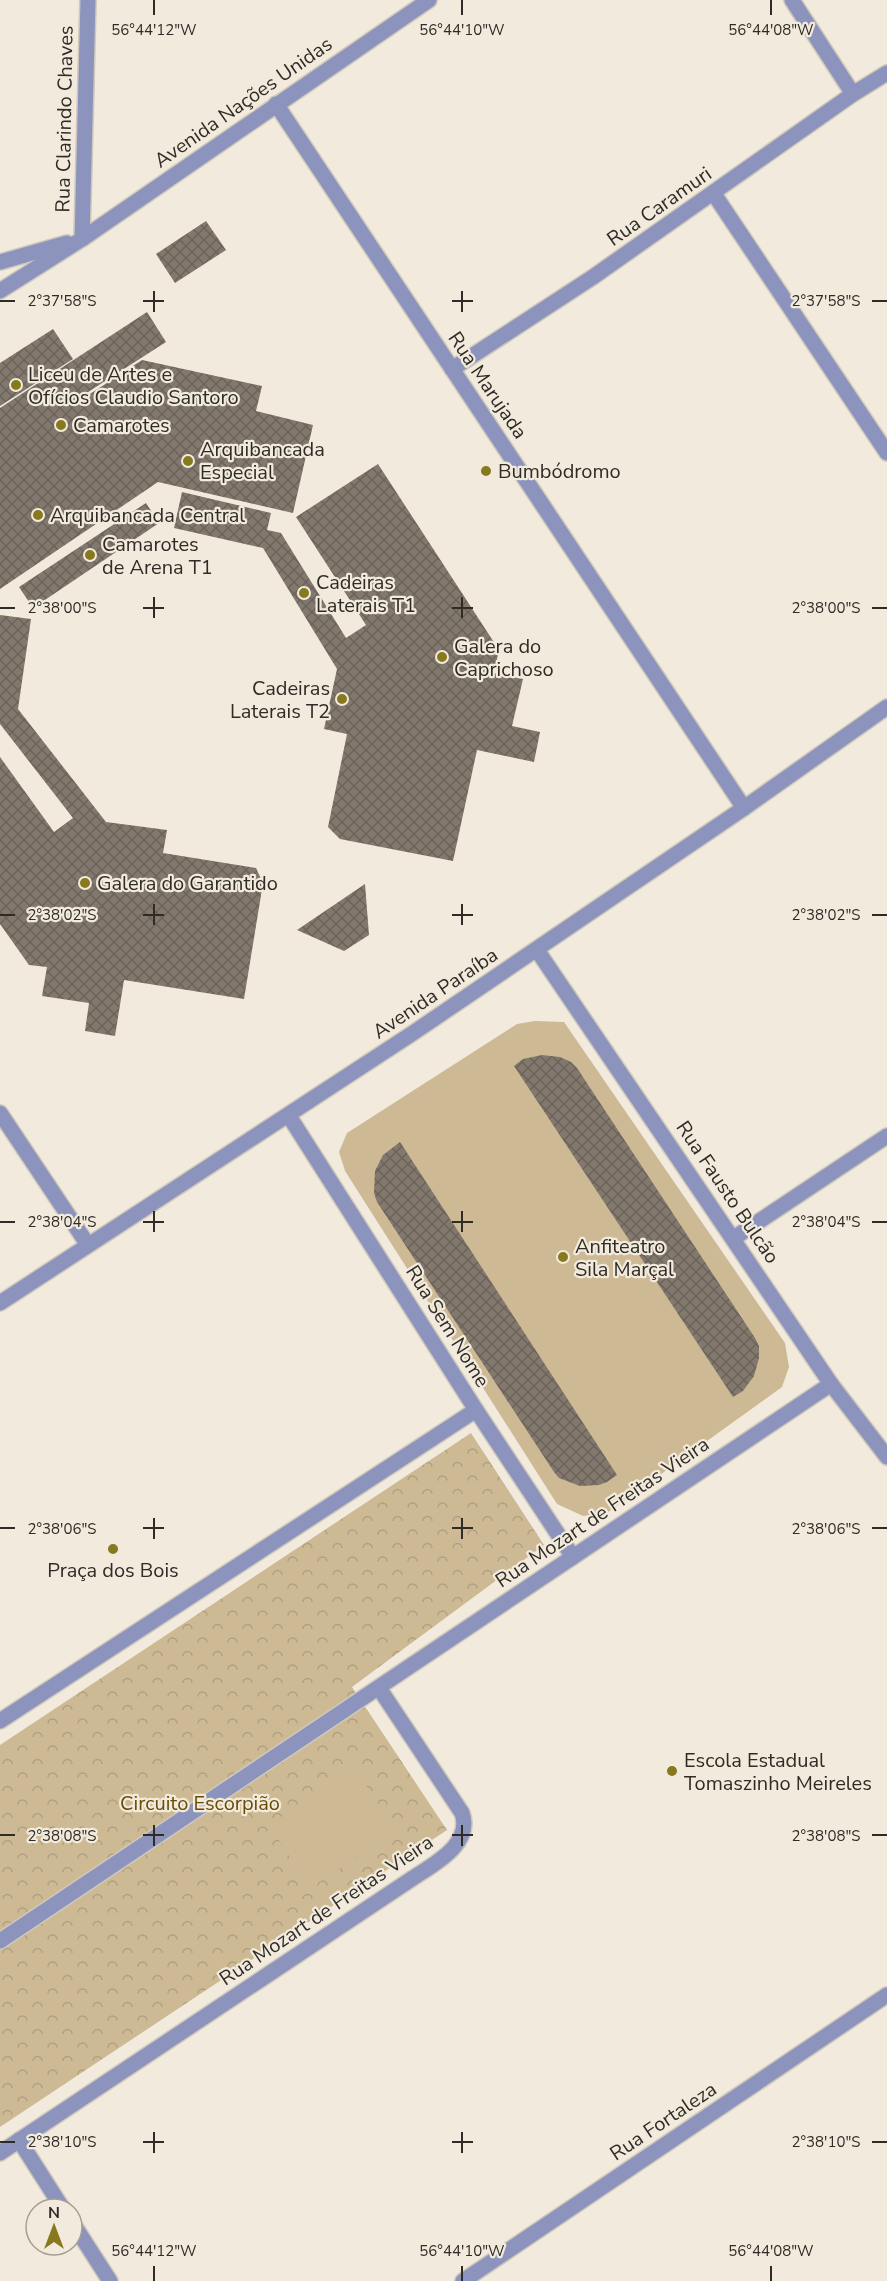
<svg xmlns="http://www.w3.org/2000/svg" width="887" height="2281" viewBox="0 0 887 2281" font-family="'Nunito Sans',sans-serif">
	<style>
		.park { fill: url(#park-crowns) }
		.pitch { fill: #cdba95 }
		.building { fill: url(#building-cross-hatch) }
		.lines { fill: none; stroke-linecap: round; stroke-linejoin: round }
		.minor-casing { stroke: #cfc9bc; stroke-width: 18 }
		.minor { stroke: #8c94be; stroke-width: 15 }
		.ticks { fill: none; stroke: #2f2c27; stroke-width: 2 }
		.poi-dot { fill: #86791e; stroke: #f2ebdd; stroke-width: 2 }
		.labels { text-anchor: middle; stroke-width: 4.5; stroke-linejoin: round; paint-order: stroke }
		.street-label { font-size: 20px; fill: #2f2c27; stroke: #f2ebdd }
		.poi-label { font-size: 20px; fill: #2f2c27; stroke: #f2ebdd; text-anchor: start }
		.park-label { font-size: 20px; fill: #684d07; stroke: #f2ebdd }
		.ticks-label { font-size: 15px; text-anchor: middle; fill: #2f2c27; stroke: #f2ebdd; stroke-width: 4.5; stroke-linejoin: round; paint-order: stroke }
	</style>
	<defs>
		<pattern id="park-crowns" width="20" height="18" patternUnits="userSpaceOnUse" patternTransform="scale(1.5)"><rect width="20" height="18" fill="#cdba95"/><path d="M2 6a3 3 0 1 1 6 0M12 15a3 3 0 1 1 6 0" fill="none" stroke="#b0a080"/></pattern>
		<pattern id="building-cross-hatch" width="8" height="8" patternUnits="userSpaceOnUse" patternTransform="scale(1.5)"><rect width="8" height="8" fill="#82786d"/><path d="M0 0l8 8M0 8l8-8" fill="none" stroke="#6b635a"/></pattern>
	</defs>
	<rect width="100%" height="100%" fill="#f2ebdd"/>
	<path class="park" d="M471 1433 544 1545 352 1687 447 1830 0 2127V1745Z"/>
	<g class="pitch">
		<path d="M535 1021 564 1022 785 1343 789 1367 782 1387 607 1513 583 1516 557 1504 345 1171 339 1152 347 1133 517 1024Z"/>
		<path d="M355 1769 397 1832 310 1888 269 1825Z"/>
	</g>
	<g class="building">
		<path d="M206 221 226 250 175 283 156 254Z"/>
		<path d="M147 312 166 342 71 403 73 405 142 360 262 386 256 411 313 425 293 513 158 482 0 589V408Z"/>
		<path d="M53 329 73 359 0 406V363Z"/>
		<path d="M378 464 499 650 494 673 523 679 512 726 540 732 534 762 477 750 453 861 340 839 328 827 347 734 324 729 337 669 263 548 174 528 182 492 271 513 267 530 281 533 346 638 366 625 296 517Z"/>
		<path d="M146 503 159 523 33 608 19 587Z"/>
		<path d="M0 615 31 619 18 709 106 822 167 830 163 853 256 868 263 883 244 999 124 980 115 1036 85 1031 89 1003 42 996 47 967 29 965 0 924V757L54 832 73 818 0 724Z"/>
		<path d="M365 884 369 935 344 951 297 930Z"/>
		<path d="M542 1055 560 1057 571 1062 577 1068 755 1338 759 1346V1358L754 1376 743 1391 733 1397 514 1066 523 1059Z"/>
		<path d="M400 1142 617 1475 607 1482 599 1485 580 1486 559 1478 554 1472 377 1202 374 1193 375 1171 383 1155Z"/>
	</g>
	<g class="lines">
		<g class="minor-casing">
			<g id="minor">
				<path d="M792 0 853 94"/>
				<path d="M276 104 744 808"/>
				<path d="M714 194 887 453"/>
				<path d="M82 239 88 0"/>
				<path d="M0 262 67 243"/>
				<path d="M0 291 82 239 429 0"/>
				<path d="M452 369 593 277 853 94 887 73"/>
				<path d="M537 950 831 1384 887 1457"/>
				<path d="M0 1113 88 1245"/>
				<path d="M289 1116 476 1410 573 1557"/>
				<path d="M734 1238 887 1136"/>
				<path d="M0 1303 413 1033 744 808 887 707"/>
				<path d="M0 1721 476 1410"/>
				<path d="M0 1941 831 1384"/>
				<path d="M19 2140 63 2209"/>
				<path d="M0 2153 413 1878C434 1864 473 1844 462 1813L379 1688"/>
				<path d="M72 2222 110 2281"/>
				<path d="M463 2281 887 1995"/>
			</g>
		</g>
		<use href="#minor" class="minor"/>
	</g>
	<path class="ticks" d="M154 0V15M462 0V15M771 0V15M154 291V312M462 291V312M0 301H15M143 301H164M452 301H473M872 301H887M154 597V618M462 597V618M0 608H15M143 608H164M452 608H473M872 608H887M154 904V925M462 904V925M0 915H15M143 915H164M452 915H473M872 915H887M154 1211V1232M462 1211V1232M0 1222H15M143 1222H164M452 1222H473M872 1222H887M154 1518V1539M462 1518V1539M0 1528H15M143 1528H164M452 1528H473M872 1528H887M154 1825V1846M462 1825V1846M0 1835H15M143 1835H164M452 1835H473M872 1835H887M154 2132V2153M462 2132V2153M0 2142H15M143 2142H164M452 2142H473M872 2142H887M154 2266V2281M462 2266V2281M771 2266V2281"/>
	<g class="poi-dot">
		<circle cx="16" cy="385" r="6"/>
		<circle cx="61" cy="425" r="6"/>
		<circle cx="188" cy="461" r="6"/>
		<circle cx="486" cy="471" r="6"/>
		<circle cx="38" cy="515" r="6"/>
		<circle cx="90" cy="555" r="6"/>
		<circle cx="304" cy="593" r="6"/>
		<circle cx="442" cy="657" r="6"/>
		<circle cx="342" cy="699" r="6"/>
		<circle cx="85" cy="883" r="6"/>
		<circle cx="563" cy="1257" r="6"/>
		<circle cx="113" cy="1549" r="6"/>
		<circle cx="672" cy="1771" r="6"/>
	</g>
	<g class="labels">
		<g class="street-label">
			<text transform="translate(243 102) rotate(-35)" y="7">Avenida Nações Unidas</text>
			<text transform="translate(64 119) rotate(-89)" y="7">Rua Clarindo Chaves</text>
			<text transform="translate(659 206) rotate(-35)" y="7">Rua Caramuri</text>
			<text transform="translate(488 385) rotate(56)" y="7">Rua Marujada</text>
			<text transform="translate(435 993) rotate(-34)" y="7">Avenida Paraíba</text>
			<text transform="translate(728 1192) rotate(56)" y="7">Rua Fausto Bulcão</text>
			<text transform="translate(448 1326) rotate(58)" y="7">Rua Sem Nome</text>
			<text transform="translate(602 1512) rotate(-34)" y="7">Rua Mozart de Freitas Vieira</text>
			<text transform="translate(326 1910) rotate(-34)" y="7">Rua Mozart de Freitas Vieira</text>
			<text transform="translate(663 2121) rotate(-34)" y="7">Rua Fortaleza</text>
		</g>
		<g class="poi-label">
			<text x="28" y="381">Liceu de Artes e<tspan x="28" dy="23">Ofícios Claudio Santoro</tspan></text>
			<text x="73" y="432">Camarotes</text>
			<text x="200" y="456">Arquibancada<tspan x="200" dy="23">Especial</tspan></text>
			<text x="498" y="478">Bumbódromo</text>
			<text x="50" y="522">Arquibancada Central</text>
			<text x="102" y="551">Camarotes<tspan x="102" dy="23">de Arena T1</tspan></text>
			<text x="316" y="589">Cadeiras<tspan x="316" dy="23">Laterais T1</tspan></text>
			<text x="454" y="653">Galera do<tspan x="454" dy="23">Caprichoso</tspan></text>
			<text x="330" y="695" text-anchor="end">Cadeiras<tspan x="330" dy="23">Laterais T2</tspan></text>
			<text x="97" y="890">Galera do Garantido</text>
			<text x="575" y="1253">Anfiteatro<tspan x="575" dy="23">Sila Marçal</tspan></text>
			<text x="113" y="1577" text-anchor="middle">Praça dos Bois</text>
			<text x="684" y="1767">Escola Estadual<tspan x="684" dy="23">Tomaszinho Meireles</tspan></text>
		</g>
		<g class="park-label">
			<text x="200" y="1810">Circuito Escorpião</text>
		</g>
	</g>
	<g class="ticks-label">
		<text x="154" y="35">56°44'12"W</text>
		<text x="462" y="35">56°44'10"W</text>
		<text x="771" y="35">56°44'08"W</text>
		<text x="62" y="306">2°37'58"S</text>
		<text x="826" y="306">2°37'58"S</text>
		<text x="62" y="613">2°38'00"S</text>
		<text x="826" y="613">2°38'00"S</text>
		<text x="62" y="920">2°38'02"S</text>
		<text x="826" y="920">2°38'02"S</text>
		<text x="62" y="1227">2°38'04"S</text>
		<text x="826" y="1227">2°38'04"S</text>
		<text x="62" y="1534">2°38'06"S</text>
		<text x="826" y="1534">2°38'06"S</text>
		<text x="62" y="1841">2°38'08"S</text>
		<text x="826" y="1841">2°38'08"S</text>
		<text x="62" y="2147">2°38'10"S</text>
		<text x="826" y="2147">2°38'10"S</text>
		<text x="154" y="2256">56°44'12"W</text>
		<text x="462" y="2256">56°44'10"W</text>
		<text x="771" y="2256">56°44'08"W</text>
	</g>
	<g transform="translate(54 2227)"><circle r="28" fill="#f2ebdd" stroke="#a49f94" stroke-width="1.5"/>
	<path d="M0-4.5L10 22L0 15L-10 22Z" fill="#86791e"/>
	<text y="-9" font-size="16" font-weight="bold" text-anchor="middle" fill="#2f2c27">N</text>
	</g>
</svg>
